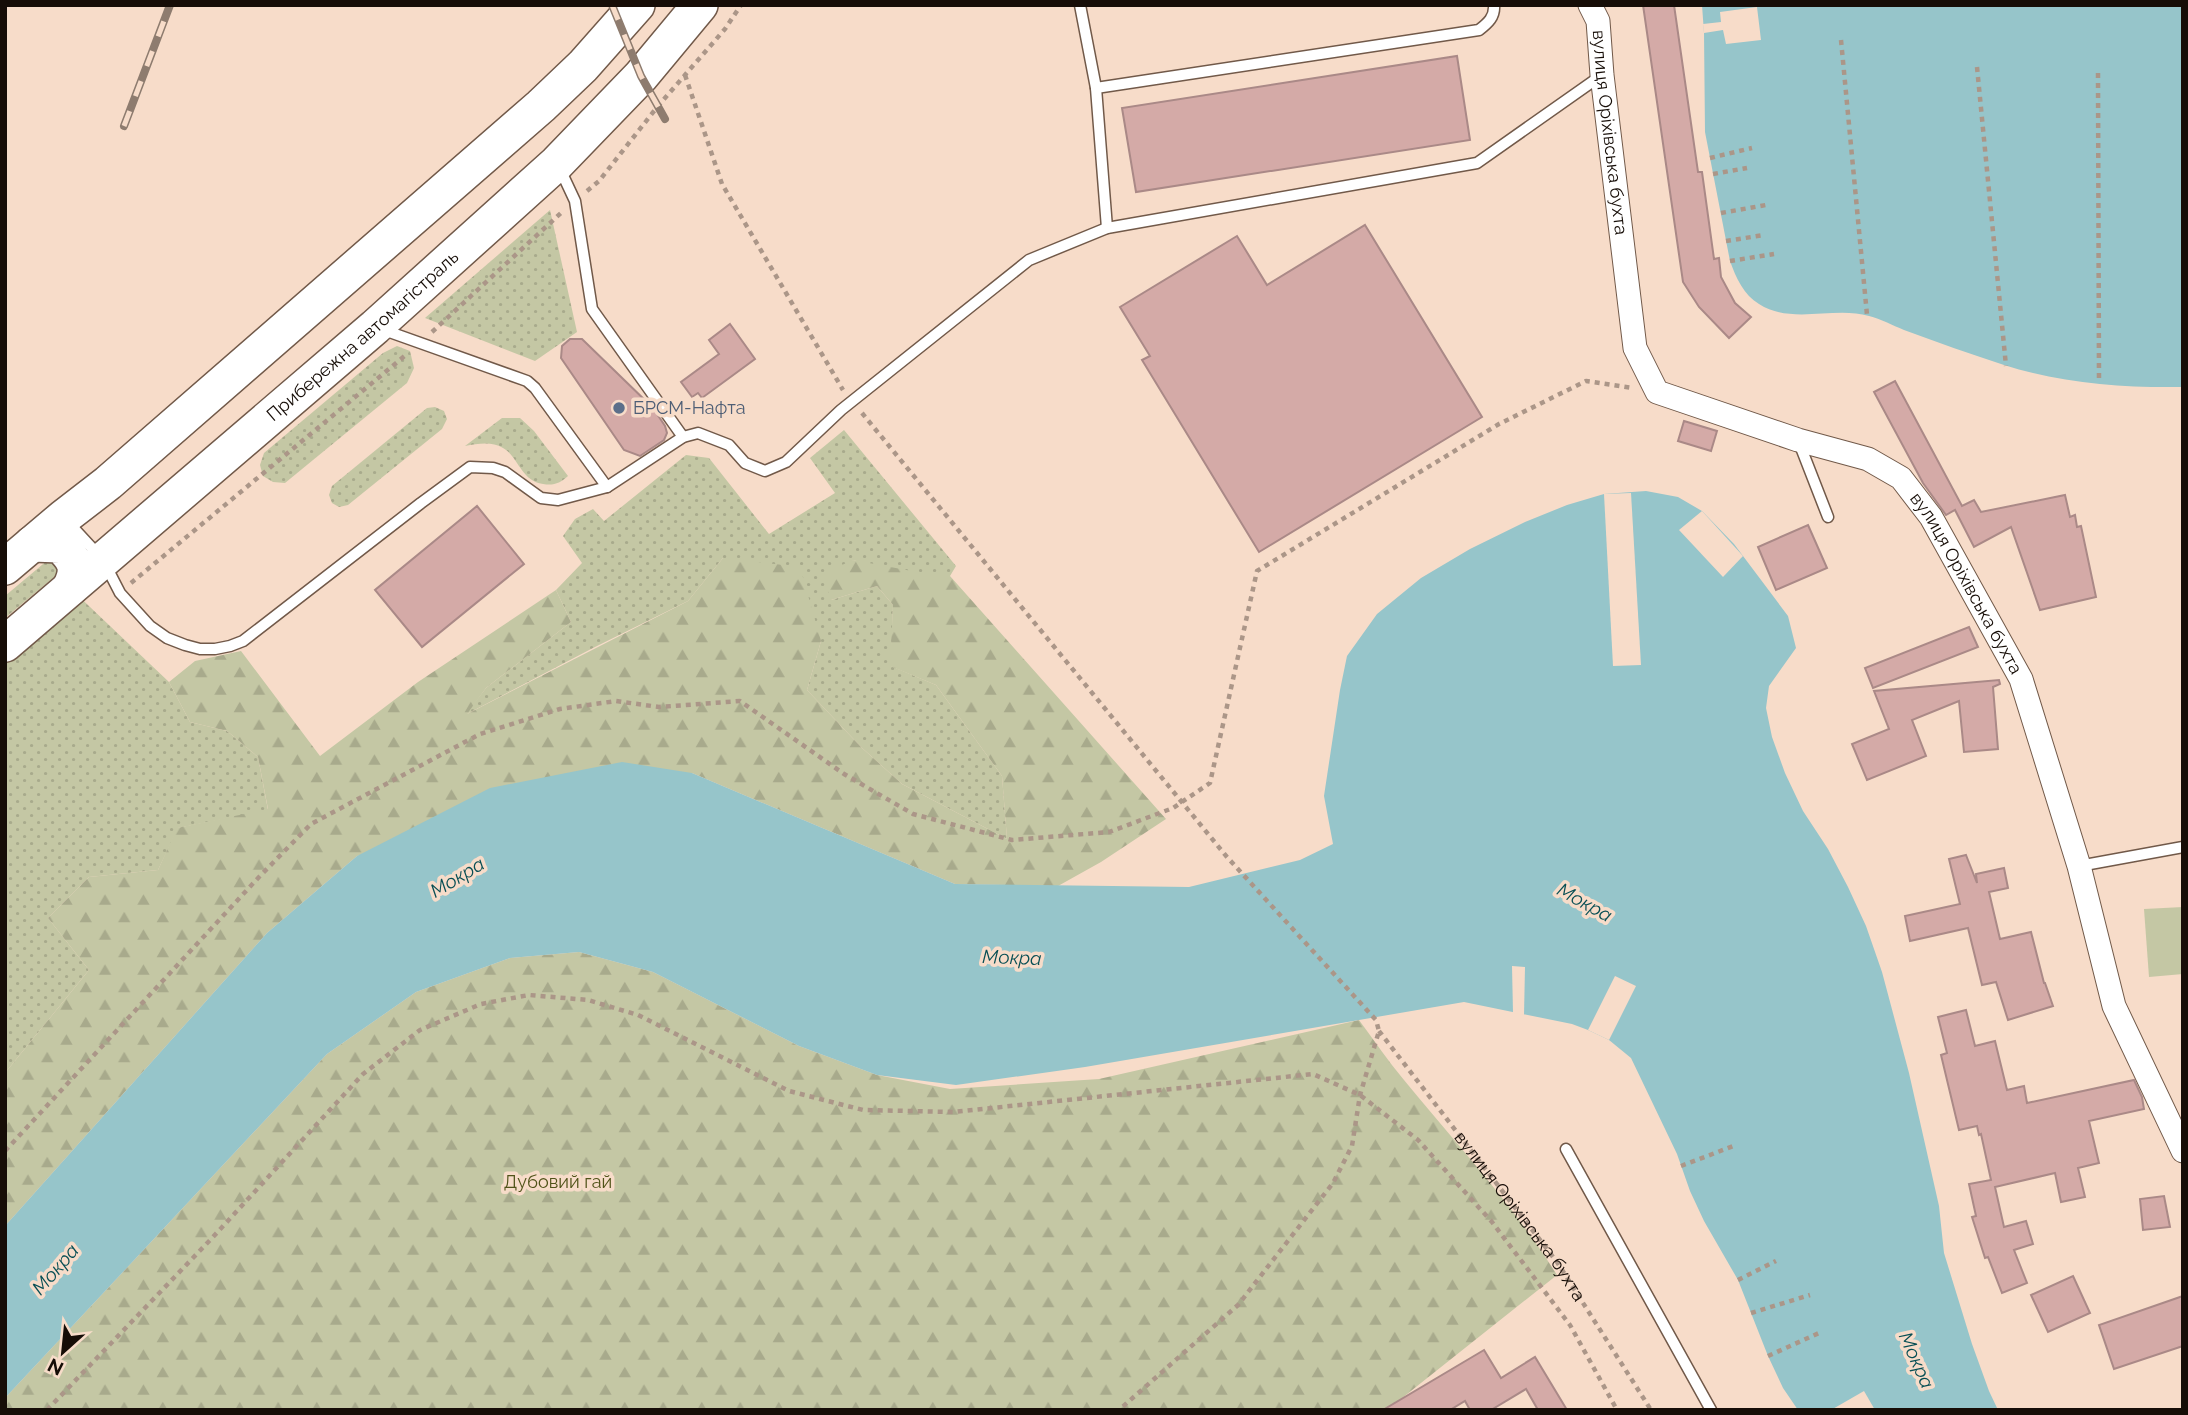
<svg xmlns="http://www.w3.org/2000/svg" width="2188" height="1415" viewBox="0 0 2188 1415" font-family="Raleway,sans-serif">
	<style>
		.grass { fill: url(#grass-dots) }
		.forest { fill: url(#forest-firs) }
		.pitch { fill: #c4c7a4 }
		.water { fill: #96c5ca }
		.pier { fill: #f7dcc9 }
		.building { fill: #d4aaa7; stroke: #aa8987; stroke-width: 2 }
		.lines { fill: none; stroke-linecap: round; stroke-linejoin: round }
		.service-casing { stroke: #715949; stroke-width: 13 }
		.minor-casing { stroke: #715949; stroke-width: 25 }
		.primary-casing { stroke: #715949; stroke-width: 38 }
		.path { stroke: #ab9688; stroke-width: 4.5; stroke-dasharray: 5 5; stroke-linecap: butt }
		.service { stroke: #fff; stroke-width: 10 }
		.minor { stroke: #fff; stroke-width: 23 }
		.primary { stroke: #fff; stroke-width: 35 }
		.rail-casing { stroke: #8e7c6f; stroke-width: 8 }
		.rail { stroke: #f7dcc9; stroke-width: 5; stroke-dasharray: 16; stroke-linecap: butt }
		.service-dot { fill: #5c6f8a; stroke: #f7dcc9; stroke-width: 2.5 }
		.labels { text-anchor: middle; stroke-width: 7; stroke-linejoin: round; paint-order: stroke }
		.street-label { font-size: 18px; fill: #160d07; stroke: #f7dcc9 }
		.service-label { font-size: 18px; fill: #4e5e75; stroke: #f7dcc9; text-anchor: start }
		.park-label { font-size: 18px; fill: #505319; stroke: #f7dcc9 }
		.water-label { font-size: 19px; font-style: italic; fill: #074e54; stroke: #f7dcc9 }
	</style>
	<defs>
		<pattern id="grass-dots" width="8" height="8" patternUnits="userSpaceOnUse" patternTransform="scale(1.75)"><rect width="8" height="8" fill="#c4c7a4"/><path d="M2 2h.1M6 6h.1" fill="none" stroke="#a8aa8c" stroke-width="1.8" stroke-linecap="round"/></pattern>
		<pattern id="forest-firs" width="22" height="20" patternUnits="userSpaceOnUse" patternTransform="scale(1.75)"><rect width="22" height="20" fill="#c4c7a4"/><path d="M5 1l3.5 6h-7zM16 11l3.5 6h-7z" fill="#a8aa8c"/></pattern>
	</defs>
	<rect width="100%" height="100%" fill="#f7dcc9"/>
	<g class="grass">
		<path d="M550 210 577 332 535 361 425 318Z"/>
		<path d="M397 346 410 351 414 368 407 383 285 483 273 482 263 476 260 465 264 453 383 353Z"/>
		<path d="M435 407 444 411 447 419 442 429 348 505 339 507 332 503 329 495 332 486 427 408Z"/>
		<path d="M502 418H520L534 431 568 476C560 483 554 486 543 484 520 480 519 457 503 448 491 441 478 444 465 446Z"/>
		<path d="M844 430 956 566 950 576 919 579 853 560 831 600 877 586 893 605 891 666 936 685 1002 776 1007 839 902 784 861 747 807 690 821 641 723 558 688 601 593 648 465 715 486 688 571 622 556 590 582 563 563 536 575 519 593 509 604 521 686 455 709 458 769 534 835 493 810 458Z"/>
		<path d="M57 558 59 573 5 618V596L49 559Z"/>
		<path d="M70 588 169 682 190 722 227 731 258 757 268 810 178 828 158 870 89 877 48 918 89 970 5 1073V643Z"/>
	</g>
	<g class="forest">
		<path d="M723 558 800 567 821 641 807 690 861 747 902 784 1007 839 1002 776 936 685 890 666 893 605 877 586 831 600 822 574 853 560 917 572 950 576 1166 819 1101 862 1058 886 955 884 692 773 357 856 267 933 5 1226V1073L89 970 48 918 89 877 158 870 177 828 268 809 258 757 227 731 190 722 169 682 195 661 241 651 320 756 418 682 556 590 571 622 486 688 467 714 688 601Z"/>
		<path d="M579 952 653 972 799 1046 877 1075 950 1089 1099 1079 1359 1020C1374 1040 1388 1061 1404 1080 1457 1145 1513 1204 1557 1275L1387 1410H5V1398L327 1054 416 992 510 958Z"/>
	</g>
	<path class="pitch" d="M2183 907V974L2149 977 2144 909Z"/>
	<g class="water">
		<path d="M1702 5H2183V387C2123 388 2061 383 2004 365 1970 354 1937 342 1904 330 1892 325 1881 319 1869 316 1834 306 1791 325 1759 304 1744 295 1736 278 1730 261L1705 132 1704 33Z"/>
		<path d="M1646 491 1678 497 1702 511 1734 544 1788 616 1796 648 1769 686 1766 708 1772 737 1785 773 1803 811 1828 849 1848 887 1866 926 1882 972 1909 1073 1939 1206 1944 1253 1972 1344 1989 1391 1998 1410H1798L1783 1388 1768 1356 1738 1280 1704 1221 1690 1191 1677 1154 1631 1058 1609 1040 1588 1030 1572 1024 1464 1002 1085 1067 956 1085 877 1075 799 1046 653 972 579 952 510 958 416 992 327 1054 5 1398V1226L267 933 357 856 490 788 622 762 692 773 955 884 1189 887 1300 860 1333 844 1324 796 1340 690 1347 656 1377 614 1421 578 1470 549 1525 522 1567 505 1604 494Z"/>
	</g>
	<g class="pier">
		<path d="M1757 7 1761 40 1726 44 1723 30 1704 33 1703 24 1721 22 1720 12Z"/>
		<path d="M1631 493 1641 665 1613 666 1604 494Z"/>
		<path d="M1702 511 1743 556 1723 577 1679 530Z"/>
		<path d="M1512 966 1525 967 1524 1015 1513 1013Z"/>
		<path d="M1615 976 1636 986 1609 1040 1588 1030Z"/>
		<path d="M1864 1391 1875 1410H1831Z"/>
	</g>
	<g class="building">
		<path d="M1643 5H1674L1698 172H1702L1714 259 1719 258 1721 277 1735 303 1751 317 1729 338 1699 307 1683 282Z"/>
		<path d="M1457 56 1470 140 1136 192 1122 108Z"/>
		<path d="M1365 225 1482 417 1259 552 1142 360 1150 356 1120 307 1237 236 1267 285Z"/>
		<path d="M730 324 755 359 702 398 698 393 692 397 681 382 719 354 709 340Z"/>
		<path d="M570 339H582L653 408 665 426 667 433 664 440 640 456 624 450 561 358 562 346Z"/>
		<path d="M1895 381 1962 506 1974 500 1981 512 2065 495 2070 517 2075 515 2077 527 2081 526 2096 597 2040 610 2011 527 1974 547 1955 510 1946 515 1923 483 1874 392Z"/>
		<path d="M1684 421 1717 431 1711 451 1678 441Z"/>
		<path d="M477 506 524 564 422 647 375 590Z"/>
		<path d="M1808 525 1827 568 1776 590 1758 547Z"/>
		<path d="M1969 627 1978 647 1873 688 1865 668Z"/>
		<path d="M1999 680 2000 684 1993 687 1998 749 1964 752 1959 701 1912 720 1926 756 1867 780 1852 744 1889 729 1874 691Z"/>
		<path d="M1966 855 1977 883 1976 874 2004 868 2008 888 1989 892 2000 939 2031 932 2044 983H2045L2053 1006 2008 1020 1996 982 1982 985 1968 928 1910 941 1905 916 1960 904 1949 859Z"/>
		<path d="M1966 1010 1975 1046 1995 1041 2007 1090 2024 1086 2027 1103 2134 1080 2142 1097 2144 1109 2089 1121 2099 1163 2078 1168 2085 1197 2061 1202 2055 1173 1995 1187 2004 1227 2026 1221 2033 1244 2014 1250 2027 1283 2002 1293 1988 1257 1985 1258 1972 1217 1976 1216 1969 1184 1991 1180 1981 1134 1979 1135 1977 1126 1959 1130 1941 1055 1947 1053 1938 1017Z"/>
		<path d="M2164 1196 2170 1227 2143 1230 2140 1199Z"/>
		<path d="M2073 1276 2090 1313 2048 1332 2031 1295Z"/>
		<path d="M2183 1296V1346L2114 1369 2099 1325Z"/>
		<path d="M1484 1350 1501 1378 1535 1357 1567 1410H1538L1526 1389 1491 1410H1470L1465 1401 1450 1410H1383Z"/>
	</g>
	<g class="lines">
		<g class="service-casing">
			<g id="service">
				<path d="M1080 5 1096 88 1107 228"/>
				<path d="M1096 88 1479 30C1488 23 1495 17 1494 5"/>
				<path d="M560 169 575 201 592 309 683 437"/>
				<path d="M381 329 527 381 535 388 607 487"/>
				<path d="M1798 440 1828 517"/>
				<path d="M66 520 103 560 120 593 150 626 167 638 185 645 200 649H215L230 646 243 641 421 503 470 467 493 468 505 472 541 498 558 500 607 487 683 437 698 433 729 445 745 463 765 471 786 462 841 410 1029 260 1107 228 1477 163 1602 75"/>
				<path d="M2079 866 2183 847"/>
				<path d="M1566 1149 1711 1410"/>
			</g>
		</g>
		<g class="minor-casing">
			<g id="minor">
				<path id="s2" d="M1590 5 1598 21 1602 75 1635 348 1657 392 1798 440 1868 459 1901 478 1931 517 2021 679 2079 866 2114 1006 2183 1151"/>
			</g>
		</g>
		<g class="primary-casing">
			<g id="primary">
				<path d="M32 544 60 545C75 560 80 567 70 588"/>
				<path d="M5 567 64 517 108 483 541 106 583 66 637 5"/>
				<path id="s3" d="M5 644 375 327 557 163 641 76 700 5"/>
			</g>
		</g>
		<g class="path">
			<path d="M1841 40 1867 315"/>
			<path d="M1977 67 2006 366"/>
			<path d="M2098 73 2099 383"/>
			<path d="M685 75 722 184 843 390"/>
			<path d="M1710 158 1752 148"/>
			<path d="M1713 174 1747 168"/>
			<path d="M587 191 599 181 658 106 725 29 741 5"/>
			<path d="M1721 213 1766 205"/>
			<path d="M1726 241 1764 235"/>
			<path d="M1730 261 1774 254"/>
			<path d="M432 332 562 212"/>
			<path d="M862 413 1227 857 1376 1020 1379 1031 1360 1095 1352 1146 1333 1183 1238 1305 1119 1410"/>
			<path d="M131 583 407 354"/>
			<path id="s1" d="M1379 1031 1557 1262 1651 1410"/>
			<path d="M5 1151 259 877 311 824 480 734 560 709 616 701 659 707 740 701 844 774 913 814 1012 840 1109 832 1173 808 1210 783 1257 571 1499 424 1586 381 1632 388"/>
			<path d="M1681 1166 1736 1145"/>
			<path d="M1738 1280 1776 1261"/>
			<path d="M1751 1313 1810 1295"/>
			<path d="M1768 1356 1819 1333"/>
			<path d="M47 1410 213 1237 363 1074 420 1030 481 1004 529 995 588 1000 638 1015 789 1091 863 1110 954 1112 1313 1074 1360 1095 1418 1140 1492 1222 1570 1325 1617 1410"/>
		</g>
		<use href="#service" class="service"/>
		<use href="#minor" class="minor"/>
		<use href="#primary" class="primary"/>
		<g class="rail-casing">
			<g id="rail">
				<path d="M612 5 641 76 665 119"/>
				<path d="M124 126 170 5"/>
			</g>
		</g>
		<use href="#rail" class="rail"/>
	</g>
	<circle class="service-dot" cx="619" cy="408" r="7"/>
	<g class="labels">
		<g class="street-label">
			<text dy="6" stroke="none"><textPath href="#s2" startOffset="130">вулиця Оріхівська бухта</textPath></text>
			<text dy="6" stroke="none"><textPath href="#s3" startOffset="472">Прибережна автомагістраль</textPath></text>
			<text dy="6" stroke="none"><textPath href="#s2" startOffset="780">вулиця Оріхівська бухта</textPath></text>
			<text dy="6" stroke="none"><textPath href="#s1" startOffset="233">вулиця Оріхівська бухта</textPath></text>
		</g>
		<g class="service-label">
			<text x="633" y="414">БРСМ-Нафта</text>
		</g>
		<g class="park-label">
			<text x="558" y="1188">Дубовий гай</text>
		</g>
		<g class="water-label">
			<text transform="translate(457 877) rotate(-31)" y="7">Мокра</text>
			<text transform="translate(1585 902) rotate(29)" y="7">Мокра</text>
			<text transform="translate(1012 957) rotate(2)" y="7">Мокра</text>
			<text transform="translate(55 1269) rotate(-49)" y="7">Мокра</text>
			<text transform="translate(1917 1360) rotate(66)" y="7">Мокра</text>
		</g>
	</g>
	<rect width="2188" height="1415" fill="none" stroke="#160d07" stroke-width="14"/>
	<g transform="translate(63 1352) rotate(207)" stroke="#f7dcc9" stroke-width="5" paint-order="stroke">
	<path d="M0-5L12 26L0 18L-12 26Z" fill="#160d07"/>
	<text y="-10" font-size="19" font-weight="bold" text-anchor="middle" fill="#160d07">N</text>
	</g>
</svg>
